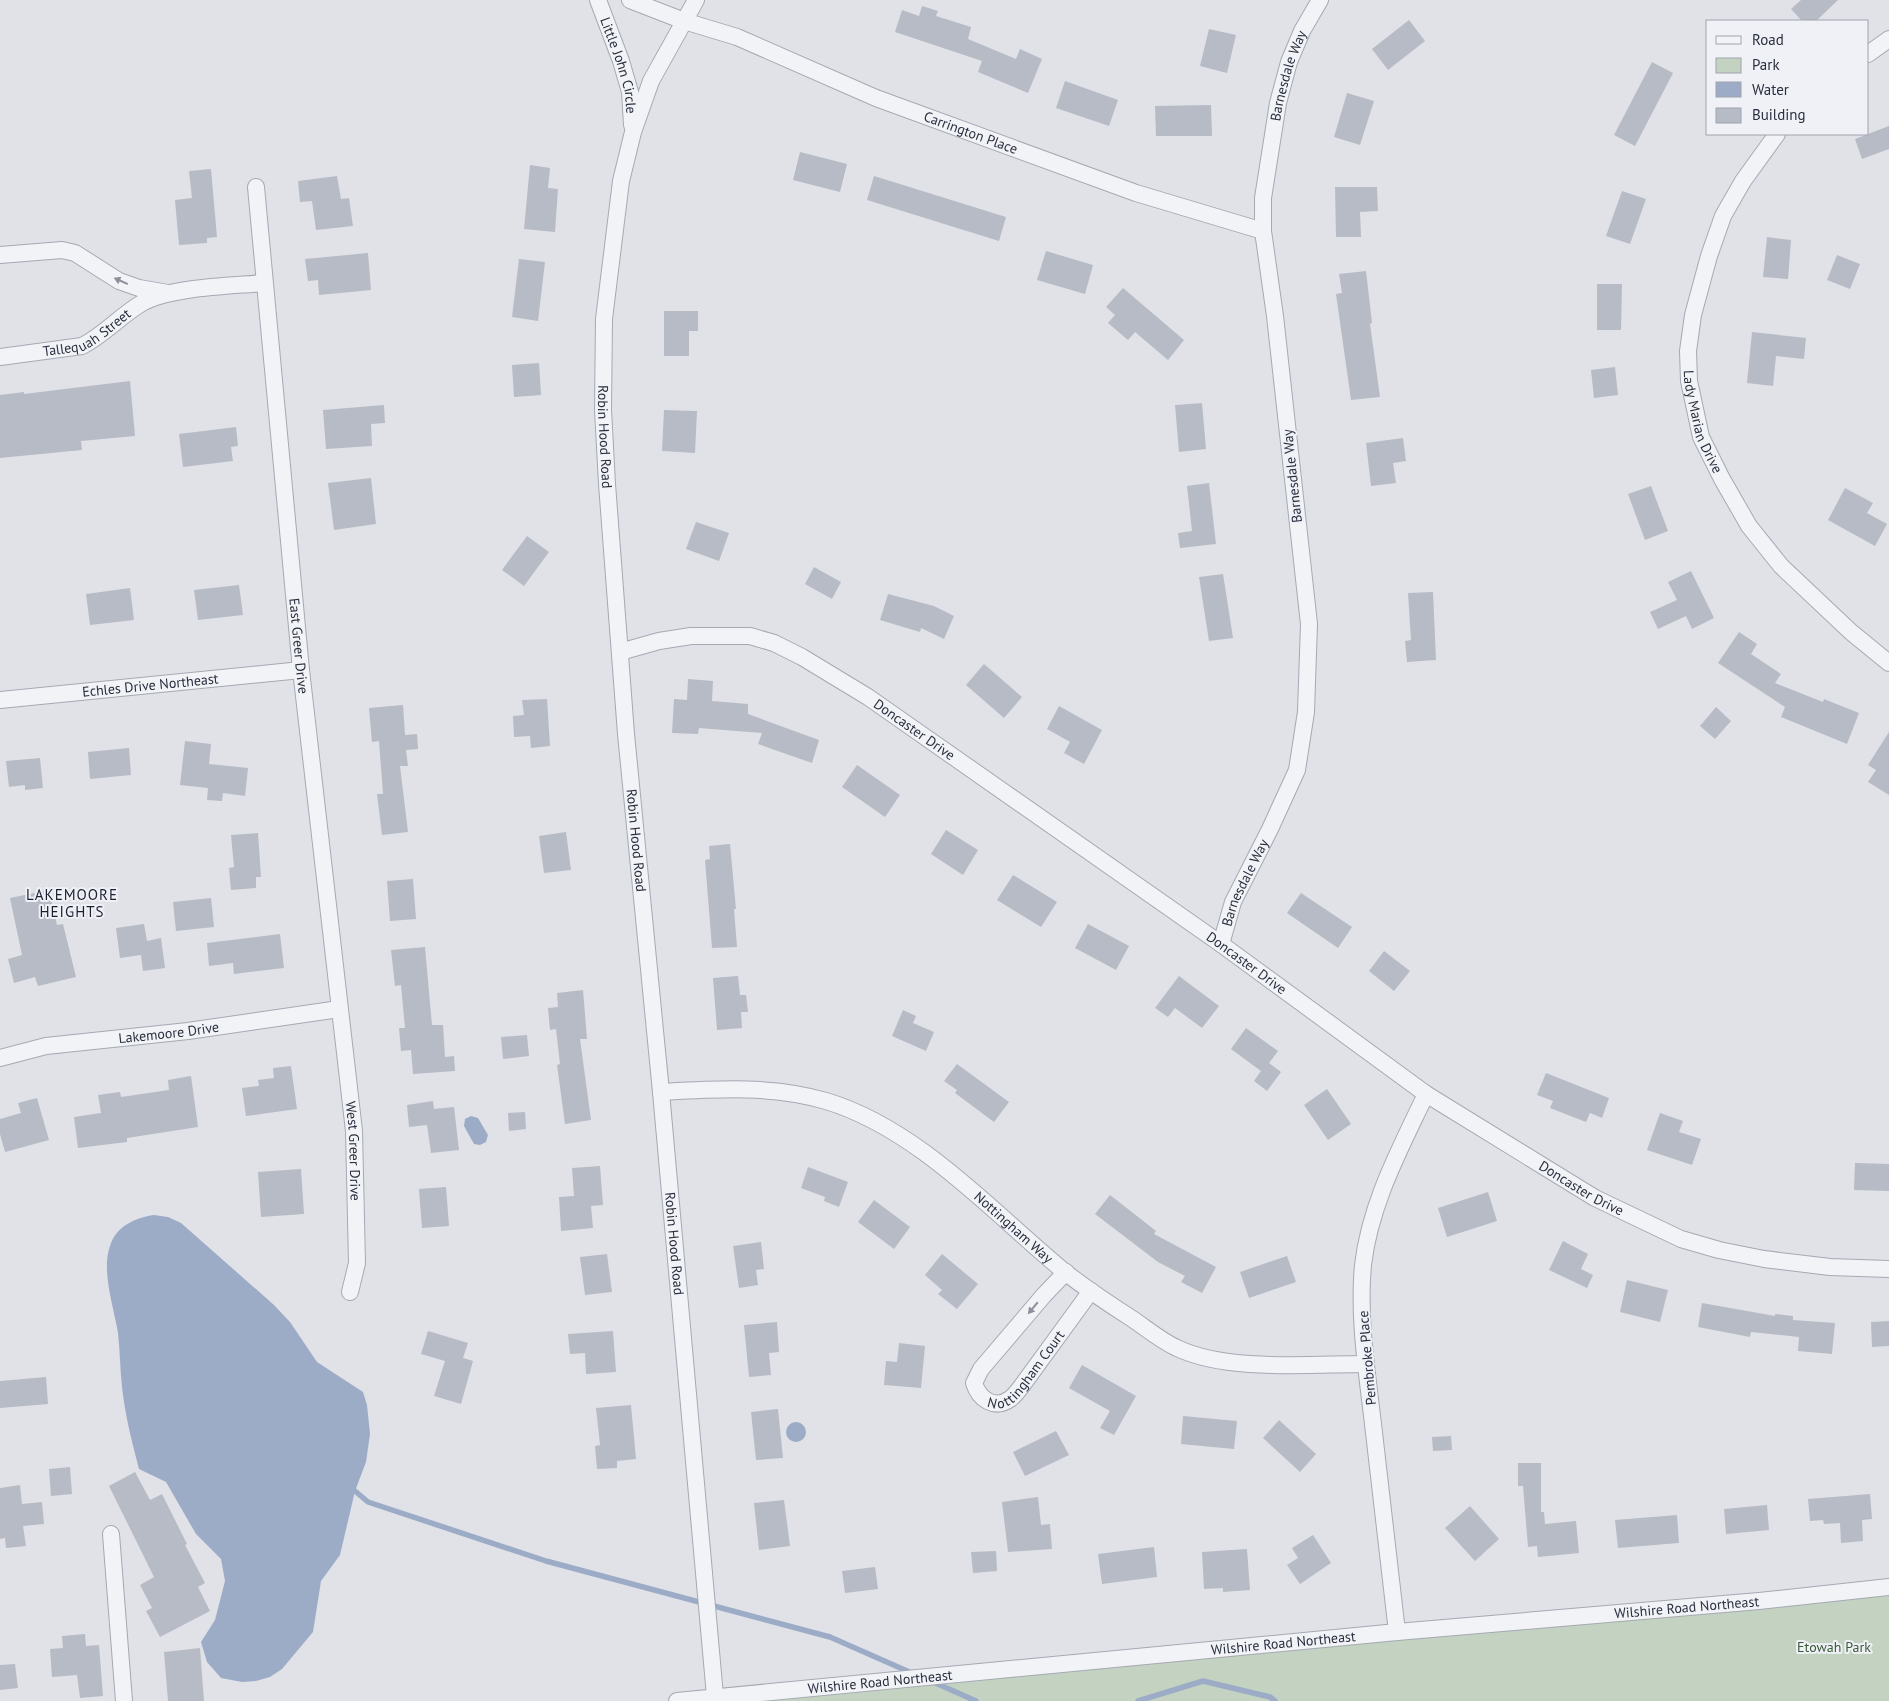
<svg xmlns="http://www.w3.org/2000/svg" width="1889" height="1701" viewBox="0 0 1889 1701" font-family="'PT Sans',sans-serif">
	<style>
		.green { fill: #c4d2c1 }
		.water { fill: #9cacc7 }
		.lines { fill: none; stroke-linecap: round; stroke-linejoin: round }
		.stream { stroke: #9cacc7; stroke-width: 5.5 }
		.building { fill: #b7bbc5 }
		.street-casing { stroke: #a5a9b2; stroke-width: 18 }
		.street { stroke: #f2f3f7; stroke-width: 16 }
		.oneway { fill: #8e919b }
		.labels { text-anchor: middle; stroke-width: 4; stroke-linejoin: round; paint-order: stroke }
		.street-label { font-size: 14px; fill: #292f3f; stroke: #eff1f6 }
		.park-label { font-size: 14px; fill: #3a5a37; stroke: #eff1f6 }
		.neighbourhood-label { font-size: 15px; letter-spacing: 1px; fill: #1b2030; stroke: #eff1f6 }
	</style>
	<rect width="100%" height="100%" fill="#e0e2e8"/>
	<path class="green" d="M1889 1587V1701H686Z"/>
	<g class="water">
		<path d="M471 1116 478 1118 488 1135 486 1142 480 1145 474 1144 464 1126 465 1119Z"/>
		<path d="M154 1215 168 1217 181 1223 274 1305 290 1322 317 1362 363 1392 367 1405 370 1434 366 1462 355 1491 340 1555 321 1581 313 1632 282 1669 270 1677 256 1681 242 1682 221 1678 207 1662 201 1642 215 1620 225 1581 221 1559 196 1534 166 1482 139 1469C132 1442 125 1415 122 1387 120 1369 120 1351 118 1333 114 1308 101 1271 110 1246 116 1226 135 1218 154 1215Z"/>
		<circle cx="796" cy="1432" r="10"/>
	</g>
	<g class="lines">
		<g class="stream">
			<path d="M355 1491 368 1502 546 1561 830 1637 914 1674"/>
			<path d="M931 1681 976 1701"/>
			<path d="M1138 1701 1203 1681 1270 1697 1275 1701"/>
		</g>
	</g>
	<g class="building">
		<path d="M1801 0H1838L1816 21H1802L1791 9Z"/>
		<path d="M922 6 938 11 936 16 971 27 968 39 1016 59 1020 49 1042 59 1028 93 978 72 982 61 895 32 902 10 919 16Z"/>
		<path d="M1409 20 1425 41 1388 70 1372 49Z"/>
		<path d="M1209 29 1236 35 1227 73 1200 66Z"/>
		<path d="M1652 62 1673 73 1635 146 1614 135Z"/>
		<path d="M1065 81 1118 100 1109 126 1056 108Z"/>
		<path d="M1347 93 1374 101 1360 145 1334 137Z"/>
		<path d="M1211 105 1212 136H1156L1155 106Z"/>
		<path d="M1889 126V149L1862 159 1855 139Z"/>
		<path d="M800 152 847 164 840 192 793 180Z"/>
		<path d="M530 165 550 168 548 188 558 189 555 232 524 229Z"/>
		<path d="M211 169 217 237 207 238V243L179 245 175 200 192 198 189 171Z"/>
		<path d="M337 176 341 199 349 198 353 226 316 230 312 201 300 202 298 181Z"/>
		<path d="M874 176 1006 217 999 241 867 200Z"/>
		<path d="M1335 187H1377L1378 211 1360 212 1361 237H1336Z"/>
		<path d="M1622 191 1646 199 1630 244 1606 236Z"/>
		<path d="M1767 237 1791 240 1788 279 1763 277Z"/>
		<path d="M1046 251 1093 265 1085 294 1037 280Z"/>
		<path d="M368 253 371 290 319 295 318 280 308 281 305 259Z"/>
		<path d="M1837 255 1860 264 1850 289 1827 280Z"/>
		<path d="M519 259 545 262 538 321 512 317Z"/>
		<path d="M1366 271 1372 323 1370 324 1380 397 1351 400 1336 294 1342 293 1339 274Z"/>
		<path d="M1597 284H1622L1621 330H1597Z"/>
		<path d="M1123 288 1184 340 1168 360 1135 332 1128 340 1108 323 1115 315 1106 307Z"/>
		<path d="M664 311H698V331H689V356H664Z"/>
		<path d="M1752 332 1806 338 1804 359 1776 356 1773 386 1747 383Z"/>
		<path d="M539 363 541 395 514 397 512 365Z"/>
		<path d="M1615 367 1618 395 1594 398 1591 370Z"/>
		<path d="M130 381 135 436 81 441 82 450 0 458V395L24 392V394Z"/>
		<path d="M1202 403 1206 449 1179 452 1175 405Z"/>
		<path d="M384 405 385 423 371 424 372 446 326 449 323 410Z"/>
		<path d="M664 410 697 411 695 453 662 451Z"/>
		<path d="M236 427 238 446 231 447 233 461 183 467 179 434Z"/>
		<path d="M1403 438 1406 461 1393 463 1396 483 1371 486 1366 443Z"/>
		<path d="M371 478 376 524 334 530 328 483Z"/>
		<path d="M1209 483 1216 544 1180 548 1178 533 1192 531 1187 486Z"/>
		<path d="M1651 486 1668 531 1645 540 1628 494Z"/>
		<path d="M1845 488 1873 503 1867 513 1887 524 1875 546 1828 520Z"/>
		<path d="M696 522 729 533 719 561 686 549Z"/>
		<path d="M527 536 549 552 524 586 502 570Z"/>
		<path d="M814 567 841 582 832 599 805 584Z"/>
		<path d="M1691 571 1714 618 1692 629 1686 616 1658 629 1650 612 1677 600 1668 582Z"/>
		<path d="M1223 574 1233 638 1209 641 1199 577Z"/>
		<path d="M239 585 243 615 198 620 194 590Z"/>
		<path d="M130 588 134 620 90 625 86 594Z"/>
		<path d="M1433 592 1436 660 1407 662 1405 641 1411 640 1408 593Z"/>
		<path d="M888 594 934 606 954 616 944 639 921 628 920 632 880 620Z"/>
		<path d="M1739 632 1757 644 1751 654 1781 674 1775 683 1823 702 1824 699 1859 713 1847 744 1781 717 1785 707 1718 663Z"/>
		<path d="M984 664 1022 697 1004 718 966 685Z"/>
		<path d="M688 679 713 681 712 701 748 704V714L819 740 812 763 758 744 762 733 699 728 698 734 672 733 674 699 687 700Z"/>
		<path d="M547 699 550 746 531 748 530 736 514 737 513 716 524 715 522 700Z"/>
		<path d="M403 705 405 735 417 734 418 749 406 750 408 766H400L408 832 382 835 377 794H383L379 741 372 742 369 708Z"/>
		<path d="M1059 706 1102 730 1084 764 1064 753 1070 742 1047 729Z"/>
		<path d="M1716 707 1731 721 1715 739 1700 726Z"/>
		<path d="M1889 732V795L1868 782 1876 770 1868 765Z"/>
		<path d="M185 741 211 744 209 764 248 768 245 796 223 793 222 801 207 800 208 788 180 785Z"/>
		<path d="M129 748 131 775 90 779 88 752Z"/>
		<path d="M40 758 43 788 25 790V785L9 787 6 761Z"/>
		<path d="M857 765 900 795 885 817 842 787Z"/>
		<path d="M946 830 978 850 963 875 931 854Z"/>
		<path d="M566 832 571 870 544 873 539 836Z"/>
		<path d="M258 833 261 877H256V888L231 890 229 868 234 867 231 835Z"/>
		<path d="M730 844 736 909H734L737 947 712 948 705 860 710 859 709 846Z"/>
		<path d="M1013 875 1057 902 1041 927 997 900Z"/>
		<path d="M413 879 416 919 390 921 387 881Z"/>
		<path d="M49 890 57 925 63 924 76 977 38 986 35 977 14 983 8 959 22 955 10 898Z"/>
		<path d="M1301 893 1352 927 1338 948 1287 913Z"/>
		<path d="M211 898 214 927 176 931 173 902Z"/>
		<path d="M144 924 147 941 161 938 165 968 143 971 141 955 120 958 116 928Z"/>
		<path d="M1088 924 1129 946 1116 970 1075 948Z"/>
		<path d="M280 934 284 968 234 974 233 963 209 966 207 943Z"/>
		<path d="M425 947 432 1025H443L445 1057 454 1056 455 1071 413 1074 411 1050 401 1051 399 1028H405L401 985 395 986 391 950Z"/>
		<path d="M1384 951 1410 971 1394 991 1369 971Z"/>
		<path d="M738 976 740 995H746L748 1012H741L742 1028 717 1030 713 978Z"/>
		<path d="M1179 976 1219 1006 1202 1028 1175 1008 1168 1017 1155 1008Z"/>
		<path d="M583 990 587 1039H580L591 1120 565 1124 557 1065 560 1064 556 1029 550 1030 548 1008 558 1007 557 993Z"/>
		<path d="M903 1010 916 1016 913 1023 934 1032 926 1051 892 1036Z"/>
		<path d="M1246 1028 1278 1051 1269 1063 1281 1072 1267 1091 1254 1081 1261 1071 1231 1049Z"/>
		<path d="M527 1035 529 1056 503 1059 501 1037Z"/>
		<path d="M957 1064 1009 1102 994 1122 955 1093 957 1090 944 1081Z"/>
		<path d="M291 1066 297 1109 246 1116 242 1088 259 1086 258 1080 274 1078 273 1068Z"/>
		<path d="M1546 1073 1609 1098 1602 1118 1590 1113 1586 1122 1550 1108 1553 1101 1537 1095Z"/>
		<path d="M191 1076 198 1127 127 1138V1142L78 1148 74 1117 101 1113 98 1095 120 1092 121 1097 169 1090 168 1080Z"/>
		<path d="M1327 1089 1351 1124 1328 1140 1304 1105Z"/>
		<path d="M37 1098 49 1140 5 1152 0 1134V1119L21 1113 18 1103Z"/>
		<path d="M433 1101 434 1109 454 1107 459 1150 431 1153 427 1125 409 1127 407 1105Z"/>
		<path d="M525 1112 526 1129 509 1131 508 1113Z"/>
		<path d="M1660 1113 1683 1121 1679 1132 1701 1139 1692 1165 1647 1150Z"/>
		<path d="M1855 1163 1889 1164V1191L1854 1190Z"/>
		<path d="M600 1166 603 1205 591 1206 593 1228 561 1231 559 1197 574 1196 572 1168Z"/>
		<path d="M808 1167 848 1182 839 1207 824 1201 825 1197 801 1188Z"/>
		<path d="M301 1169 304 1214 261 1217 258 1172Z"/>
		<path d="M446 1187 449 1226 422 1228 419 1189Z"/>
		<path d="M1488 1192 1497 1221 1447 1237 1438 1208Z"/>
		<path d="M1110 1195 1156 1231 1154 1234 1216 1267 1202 1293 1181 1282 1185 1276 1158 1262 1095 1214Z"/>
		<path d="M874 1200 910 1227 894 1249 858 1222Z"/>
		<path d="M1563 1241 1588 1254 1581 1269 1593 1275 1587 1288 1549 1270Z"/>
		<path d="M761 1242 764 1269 756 1270 758 1285 739 1288 733 1246Z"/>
		<path d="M607 1254 612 1292 585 1295 580 1257Z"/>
		<path d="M942 1254 978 1284 957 1309 938 1294 942 1290 925 1275Z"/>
		<path d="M1287 1256 1296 1282 1249 1298 1240 1272Z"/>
		<path d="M1627 1280 1668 1290 1660 1322 1620 1312Z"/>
		<path d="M1702 1303 1775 1316V1314L1793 1316V1320L1835 1323 1832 1354 1798 1351 1799 1337 1751 1332 1750 1337 1698 1327Z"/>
		<path d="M1889 1321V1346L1872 1347 1871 1322Z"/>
		<path d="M777 1322 779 1352 769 1353 771 1375 749 1377 744 1325Z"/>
		<path d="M428 1331 468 1343 463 1358 473 1361 461 1404 434 1396 445 1361 421 1354Z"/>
		<path d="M613 1331 616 1372 586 1374 585 1353 570 1354 568 1334Z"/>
		<path d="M899 1343 925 1346 921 1388 884 1385 886 1361 897 1362Z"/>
		<path d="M1082 1365 1136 1396 1114 1435 1100 1428 1110 1411 1069 1388Z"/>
		<path d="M46 1377 48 1404 0 1408V1381Z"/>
		<path d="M631 1405 636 1459 617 1461V1468L597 1469 595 1446 600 1445 596 1408Z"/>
		<path d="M778 1409 783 1458 756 1460 751 1412Z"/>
		<path d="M1183 1416 1237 1421 1234 1449 1181 1444Z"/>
		<path d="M1279 1420 1316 1454 1300 1472 1263 1438Z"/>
		<path d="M1056 1431 1069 1455 1025 1476 1013 1452Z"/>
		<path d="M1451 1436 1452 1450 1433 1451 1432 1437Z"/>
		<path d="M1518 1463H1541V1512H1544L1545 1524 1576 1521 1579 1553 1538 1557 1537 1546 1528 1547 1523 1486H1518Z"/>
		<path d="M70 1467 72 1494 51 1496 49 1469Z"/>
		<path d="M135 1472 150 1500 162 1494 187 1544 185 1545 205 1583 198 1587 210 1611 160 1637 146 1611 152 1608 140 1585 154 1577 109 1486Z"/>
		<path d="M20 1485 22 1504 42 1502 44 1524 23 1526 26 1546 6 1548 5 1538 0 1539V1488Z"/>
		<path d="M1870 1494 1872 1519 1862 1520 1863 1541 1841 1543 1840 1523 1824 1524 1823 1520 1810 1521 1808 1499Z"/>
		<path d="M1038 1497 1041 1525 1050 1524 1052 1549 1008 1552 1002 1502Z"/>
		<path d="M784 1500 790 1546 759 1550 754 1503Z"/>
		<path d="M1767 1505 1769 1530 1726 1534 1724 1509Z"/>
		<path d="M1470 1506 1499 1539 1475 1561 1445 1528Z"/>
		<path d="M1677 1515 1679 1543 1618 1548 1615 1520Z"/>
		<path d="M1313 1535 1331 1563 1300 1584 1287 1565 1298 1558 1292 1548Z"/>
		<path d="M1154 1547 1157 1577 1102 1584 1098 1554Z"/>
		<path d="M1247 1549 1250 1590 1223 1592V1588L1204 1589 1202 1552Z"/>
		<path d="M996 1551 997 1571 973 1573 971 1552Z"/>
		<path d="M875 1567 878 1589 845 1593 842 1571Z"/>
		<path d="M85 1634 86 1646 99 1645 103 1696 80 1698 77 1675 52 1677 50 1649 63 1648 62 1636Z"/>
		<path d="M200 1648 204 1701H168L164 1652Z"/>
		<path d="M15 1664 18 1688 0 1690V1665Z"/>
	</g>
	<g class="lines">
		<g class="street-casing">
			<g id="street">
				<path id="s1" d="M598 0 621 61 630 92 632 125"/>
				<path id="s2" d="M630 0 684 21 737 37 876 98 1136 193 1263 231"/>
				<path id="s3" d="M696 0 651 81 633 132 621 181 604 319 603 410 607 484 626 734 661 1092 715 1696"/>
				<path d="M1868 54 1889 39"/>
				<path id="s4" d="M1777 134 1743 181 1723 216 1709 256 1693 315 1688 351 1689 381 1701 437 1722 479 1749 526 1781 566 1851 632 1889 663"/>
				<path id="s5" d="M256 187 301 670 354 1131 357 1263 350 1292"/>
				<path d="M0 255 62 250 75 253 119 281 139 288 168 293"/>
				<path id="s6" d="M0 357 82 346C104 335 121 315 142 303 170 287 231 286 264 283"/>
				<path id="s7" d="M620 652 659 641 691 636H750L774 643 802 657 868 697 1221 944 1426 1094 1595 1198 1681 1239 1719 1250 1764 1259 1830 1267 1889 1269"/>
				<path id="s8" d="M0 700 301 670"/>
				<path id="s9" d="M1221 944 1233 902 1270 829 1297 770 1306 712 1309 624 1275 316 1263 231V198L1278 103 1289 62 1302 31 1320 0"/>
				<path id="s10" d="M0 1058 46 1046 188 1031 339 1009"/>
				<path id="s11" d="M661 1092C715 1089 773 1085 826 1101 919 1129 993 1213 1066 1273 1087 1289 1109 1304 1131 1318 1146 1328 1161 1341 1177 1348 1227 1372 1310 1364 1366 1364"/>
				<path id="s12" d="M1066 1272 1044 1295 981 1369 974 1383C979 1399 994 1410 1010 1399 1014 1396 1018 1391 1021 1387L1091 1291"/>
				<path d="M111 1534 124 1701"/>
				<path d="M1397 1632C1389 1563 1381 1493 1373 1424 1367 1372 1358 1317 1363 1265 1370 1204 1400 1149 1426 1094"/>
				<path id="s13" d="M677 1701 1397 1632 1759 1601 1889 1587"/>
			</g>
		</g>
		<use href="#street" class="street"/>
	</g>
	<defs><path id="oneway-solid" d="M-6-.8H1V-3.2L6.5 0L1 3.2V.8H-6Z" transform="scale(1.25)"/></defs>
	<g class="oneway">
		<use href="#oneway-solid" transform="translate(121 281) rotate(-156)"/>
		<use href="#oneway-solid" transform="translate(1033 1308) rotate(130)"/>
	</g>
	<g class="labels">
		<g class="street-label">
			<text dy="5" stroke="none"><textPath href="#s1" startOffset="69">Little John Circle</textPath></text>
			<text dy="5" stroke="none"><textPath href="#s9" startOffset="891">Barnesdale Way</textPath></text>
			<text dy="5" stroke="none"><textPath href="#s2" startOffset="366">Carrington Place</textPath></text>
			<text dy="5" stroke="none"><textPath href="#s6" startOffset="92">Tallequah Street</textPath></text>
			<text dy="5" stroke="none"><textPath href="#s4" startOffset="311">Lady Marian Drive</textPath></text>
			<text dy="5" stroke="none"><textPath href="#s3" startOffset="454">Robin Hood Road</textPath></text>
			<text transform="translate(1292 476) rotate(-96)" y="5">Barnesdale Way</text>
			<text dy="5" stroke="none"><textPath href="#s5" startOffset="461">East Greer Drive</textPath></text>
			<text dy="5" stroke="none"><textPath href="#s8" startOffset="151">Echles Drive Northeast</textPath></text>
			<text dy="5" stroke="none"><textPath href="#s7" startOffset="322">Doncaster Drive</textPath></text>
			<text dy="5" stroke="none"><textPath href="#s3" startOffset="859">Robin Hood Road</textPath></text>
			<text dy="5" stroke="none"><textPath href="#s9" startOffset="66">Barnesdale Way</textPath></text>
			<text dy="5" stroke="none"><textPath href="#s7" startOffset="728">Doncaster Drive</textPath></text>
			<text dy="5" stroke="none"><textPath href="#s10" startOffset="171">Lakemoore Drive</textPath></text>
			<text dy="5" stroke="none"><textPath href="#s5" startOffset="969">West Greer Drive</textPath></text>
			<text dy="5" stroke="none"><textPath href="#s7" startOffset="1132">Doncaster Drive</textPath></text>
			<text dy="5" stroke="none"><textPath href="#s11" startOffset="394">Nottingham Way</textPath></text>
			<text dy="5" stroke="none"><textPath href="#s3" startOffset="1264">Robin Hood Road</textPath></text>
			<text transform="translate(1367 1358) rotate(-95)" y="5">Pembroke Place</text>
			<text dy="5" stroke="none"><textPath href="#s12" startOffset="222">Nottingham Court</textPath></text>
			<text dy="5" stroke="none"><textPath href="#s13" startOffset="1014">Wilshire Road Northeast</textPath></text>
			<text dy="5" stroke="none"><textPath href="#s13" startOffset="609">Wilshire Road Northeast</textPath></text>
			<text dy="5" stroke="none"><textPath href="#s13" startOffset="204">Wilshire Road Northeast</textPath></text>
		</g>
		<g class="park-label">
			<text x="1834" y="1652">Etowah Park</text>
		</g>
		<g class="neighbourhood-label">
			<text x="72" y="900">LAKEMOORE<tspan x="72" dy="17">HEIGHTS</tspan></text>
		</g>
	</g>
	<rect x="1706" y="20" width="162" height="115" fill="#eff1f6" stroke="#a0a3ad"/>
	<rect x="1716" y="36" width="25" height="8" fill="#f2f3f7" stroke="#a0a3ad"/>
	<text x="1752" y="45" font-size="15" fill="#292f3f">Road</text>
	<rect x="1716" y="58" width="25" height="15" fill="#c4d2c1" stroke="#a0a3ad"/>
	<text x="1752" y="70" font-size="15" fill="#292f3f">Park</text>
	<rect x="1716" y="82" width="25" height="15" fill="#9cacc7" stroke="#a0a3ad"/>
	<text x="1752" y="95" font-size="15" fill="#292f3f">Water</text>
	<rect x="1716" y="108" width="25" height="15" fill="#b7bbc5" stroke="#a0a3ad"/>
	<text x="1752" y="120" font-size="15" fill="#292f3f">Building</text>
</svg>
